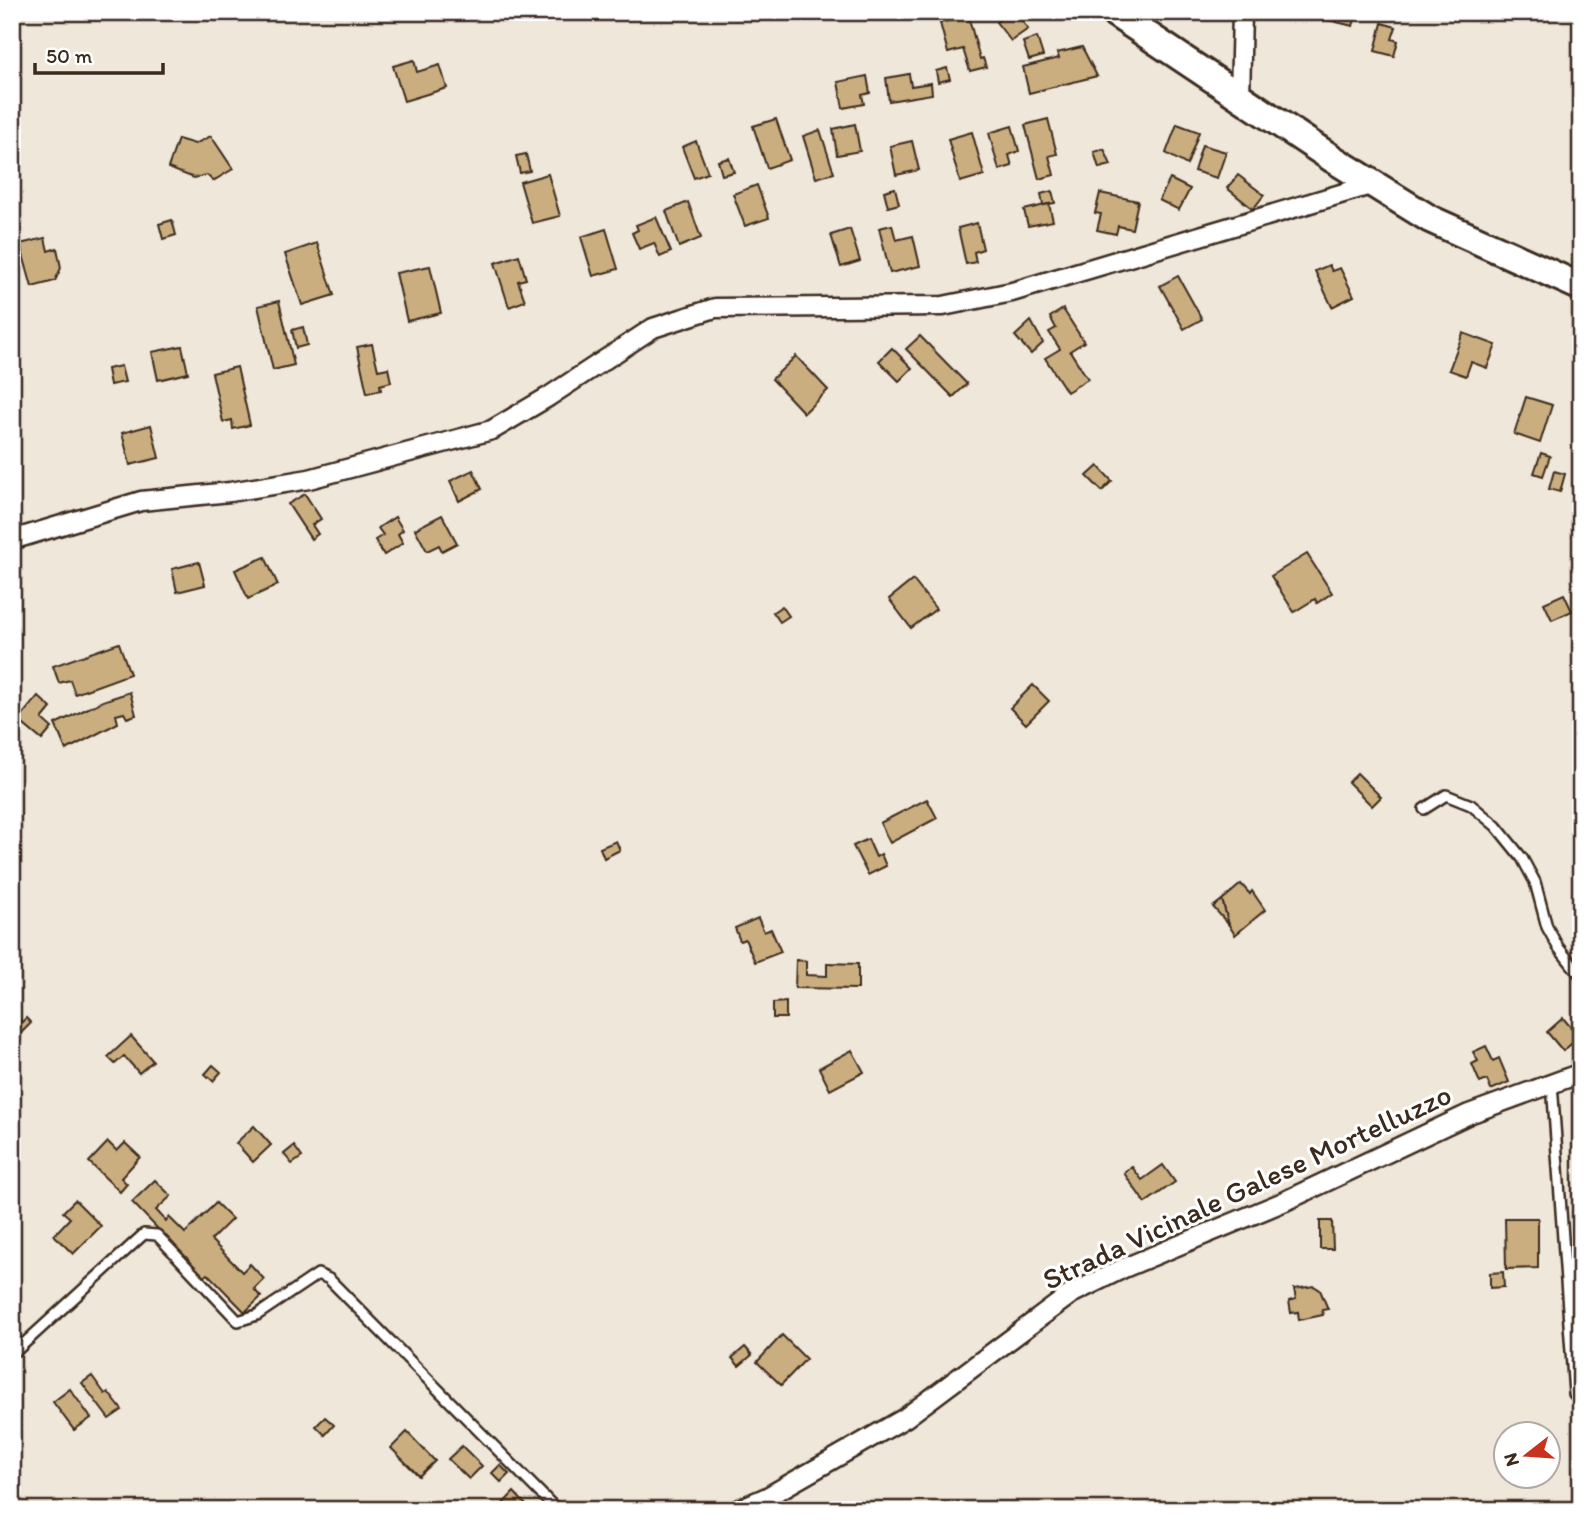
<svg xmlns="http://www.w3.org/2000/svg" width="1593" height="1522" viewBox="0 0 1593 1522" font-family="Itim,sans-serif">
	<style>
		.building { fill: #caae7f; stroke: #3b2a1e; stroke-width: 2 }
		.lines { fill: none; stroke-linecap: round; stroke-linejoin: round }
		.lane-casing { stroke: #3b2a1e; stroke-width: 14 }
		.street-casing { stroke: #3b2a1e; stroke-width: 23 }
		.secondary-casing { stroke: #3b2a1e; stroke-width: 32 }
		.lane { stroke: #fff; stroke-width: 9 }
		.street { stroke: #fff; stroke-width: 18 }
		.secondary { stroke: #fff; stroke-width: 26 }
		.labels { text-anchor: middle; stroke-width: 6; stroke-linejoin: round; paint-order: stroke }
		.street-label { font-size: 30px; fill: #3b2a1e; stroke: #fff }
	</style>
	<rect width="100%" height="100%" fill="#efe7d9"/>
	<filter id="ink" filterUnits="userSpaceOnUse"><feTurbulence type="fractalNoise" baseFrequency=".0143" numOctaves="2"/><feDisplacementMap in="SourceGraphic" scale="14" xChannelSelector="R" yChannelSelector="G"/><feConvolveMatrix kernelMatrix="1 2 1 2 8 2 1 2 1" color-interpolation-filters="sRGB"/></filter>
	<g filter="url(#ink)">
		<g class="building">
			<path d="M1009 12H1015L1028 29 1011 41 996 22Z"/>
			<path d="M1330 12H1357L1353 26 1328 20Z"/>
			<path d="M968 15 980 59 983 58 986 67 970 71 963 49 948 53 940 23Z"/>
			<path d="M1382 23 1396 27 1392 39 1398 41 1394 56 1375 51Z"/>
			<path d="M1037 37 1043 56 1029 60 1023 42Z"/>
			<path d="M1082 47 1097 76 1029 93 1023 67 1059 58 1057 53Z"/>
			<path d="M414 60 417 72 440 65 447 88 404 101 393 66Z"/>
			<path d="M947 68 950 79 938 82 936 71Z"/>
			<path d="M909 74 911 86 931 83 932 94 889 101 886 78Z"/>
			<path d="M867 76 870 93 862 95 864 104 843 108 838 82Z"/>
			<path d="M776 119 790 160 767 168 753 126Z"/>
			<path d="M1048 119 1057 154 1049 156 1054 175 1039 179 1025 125Z"/>
			<path d="M855 124 860 151 837 155 833 129Z"/>
			<path d="M1177 124 1199 132 1187 165 1166 153Z"/>
			<path d="M1012 126 1019 151 1009 155 1012 166 999 170 989 133Z"/>
			<path d="M820 130 834 173 816 178 803 136Z"/>
			<path d="M972 132 984 175 960 182 948 139Z"/>
			<path d="M211 136 233 169 213 181 207 175 194 178 168 168 178 139 195 144Z"/>
			<path d="M696 141 708 173 694 178 682 147Z"/>
			<path d="M912 141 919 170 896 175 890 146Z"/>
			<path d="M1202 145 1226 152 1217 178 1194 171Z"/>
			<path d="M1104 149 1111 165 1099 168 1094 152Z"/>
			<path d="M526 154 530 171 520 173 516 156Z"/>
			<path d="M729 158 734 172 722 175 718 161Z"/>
			<path d="M548 174 560 216 532 223 520 182Z"/>
			<path d="M1238 175 1264 195 1253 209 1227 188Z"/>
			<path d="M1170 179 1190 189 1179 210 1159 200Z"/>
			<path d="M757 185 769 218 745 226 733 194Z"/>
			<path d="M895 188 899 204 888 207 884 191Z"/>
			<path d="M1052 191 1055 203 1043 205 1041 194Z"/>
			<path d="M1100 193 1138 201 1132 229 1118 226 1116 234 1097 230 1101 214 1095 213Z"/>
			<path d="M688 202 701 238 679 247 666 211Z"/>
			<path d="M1049 204 1053 221 1028 226 1024 210Z"/>
			<path d="M656 217 671 252 660 257 654 243 639 249 632 233 638 230 636 225Z"/>
			<path d="M172 220 176 235 163 239 159 224Z"/>
			<path d="M977 223 983 249 974 252 976 262 966 264 958 228Z"/>
			<path d="M892 225 896 240 913 236 920 266 890 273 879 228Z"/>
			<path d="M606 229 618 269 593 276 581 237Z"/>
			<path d="M850 229 860 261 841 267 831 235Z"/>
			<path d="M45 238 48 251 57 248 61 268 55 281 32 287 20 244Z"/>
			<path d="M317 243 334 295 302 305 285 254Z"/>
			<path d="M519 255 526 279 518 281 525 301 509 307 495 263Z"/>
			<path d="M1329 265 1332 271 1340 268 1354 296 1332 307 1315 271Z"/>
			<path d="M430 266 441 313 407 321 396 273Z"/>
			<path d="M1178 276 1202 319 1184 329 1160 286Z"/>
			<path d="M279 301 294 365 273 370 258 306Z"/>
			<path d="M1063 309 1084 342 1070 351 1088 379 1067 392 1045 358 1060 349 1049 332 1056 328 1050 317Z"/>
			<path d="M1031 321 1043 343 1031 354 1015 336Z"/>
			<path d="M303 327 307 345 296 348 292 330Z"/>
			<path d="M1463 333 1496 345 1487 368 1471 362 1466 376 1449 370Z"/>
			<path d="M920 336 967 384 953 397 906 349Z"/>
			<path d="M372 344 378 370 388 368 391 382 380 385 381 390 367 393 357 347Z"/>
			<path d="M182 346 188 373 158 380 152 352Z"/>
			<path d="M892 348 912 368 899 381 879 361Z"/>
			<path d="M796 356 828 390 804 413 772 379Z"/>
			<path d="M121 366 125 382 110 385 107 369Z"/>
			<path d="M237 367 250 425 233 429 232 420 223 422 212 373Z"/>
			<path d="M1526 397 1552 405 1540 443 1514 434Z"/>
			<path d="M151 425 159 458 130 465 122 433Z"/>
			<path d="M1541 453 1550 456 1543 476 1534 473Z"/>
			<path d="M1098 466 1112 481 1102 491 1087 476Z"/>
			<path d="M473 470 482 489 459 501 450 481Z"/>
			<path d="M1554 471 1565 474 1560 492 1549 489Z"/>
			<path d="M305 494 321 519 312 525 318 534 311 539 288 504Z"/>
			<path d="M442 515 457 543 442 551 439 545 427 551 415 529Z"/>
			<path d="M395 517 403 530 398 534 403 543 384 555 375 540 383 535 378 528Z"/>
			<path d="M1307 554 1332 593 1317 603 1315 599 1294 612 1271 576Z"/>
			<path d="M265 557 278 585 248 599 235 570Z"/>
			<path d="M199 562 205 585 177 592 172 569Z"/>
			<path d="M913 580 936 609 911 628 889 599Z"/>
			<path d="M1564 594 1572 611 1552 620 1544 603Z"/>
			<path d="M782 606 789 616 780 622 773 612Z"/>
			<path d="M119 643 130 674 75 694 70 680 59 683 53 666Z"/>
			<path d="M1033 685 1049 701 1026 724 1010 708Z"/>
			<path d="M130 692 136 715 127 718 124 713 116 715 118 723 66 750 55 724 103 701Z"/>
			<path d="M38 696 51 708 42 719 52 728 42 740 18 720Z"/>
			<path d="M1357 773 1381 797 1372 806 1348 782Z"/>
			<path d="M927 799 937 818 890 843 880 823Z"/>
			<path d="M868 839 876 857 881 854 886 866 868 875 853 846Z"/>
			<path d="M616 841 620 850 604 858 600 848Z"/>
			<path d="M1241 884 1250 894 1252 891 1265 910 1235 935 1229 925 1222 900Z"/>
			<path d="M1222 900 1229 925 1213 907Z"/>
			<path d="M758 918 764 932 771 929 781 952 755 962 745 939 740 941 735 928Z"/>
			<path d="M796 960 806 961V975L827 976V963L858 964V989L795 988Z"/>
			<path d="M786 1002V1018H773V1003Z"/>
			<path d="M14 1015 22 1022 26 1018 31 1023 16 1038 12 1034V1017Z"/>
			<path d="M1563 1018 1579 1037 1563 1051 1547 1032Z"/>
			<path d="M131 1036 153 1061 139 1073 124 1056 115 1064 108 1057Z"/>
			<path d="M1486 1046 1493 1061 1499 1058 1509 1082 1491 1090 1487 1080 1480 1083 1472 1064 1478 1061 1473 1052Z"/>
			<path d="M852 1050 864 1072 830 1090 819 1068Z"/>
			<path d="M213 1065 221 1072 213 1081 205 1074Z"/>
			<path d="M254 1126 271 1145 253 1162 236 1143Z"/>
			<path d="M108 1142 117 1151 125 1143 140 1157 121 1178 127 1184 120 1192 89 1162Z"/>
			<path d="M294 1146 302 1157 292 1164 284 1154Z"/>
			<path d="M1163 1165 1175 1182 1145 1203 1124 1173 1132 1167 1142 1180Z"/>
			<path d="M155 1180 171 1196 156 1210 166 1221 169 1217 185 1233 216 1203 232 1219 211 1240 242 1272 250 1264 264 1279 254 1289 261 1297 245 1312 208 1274 204 1277 132 1202Z"/>
			<path d="M75 1200 101 1226 73 1254 54 1235 70 1218 63 1212Z"/>
			<path d="M1505 1218H1538V1268L1506 1269Z"/>
			<path d="M1320 1221H1332L1333 1249H1320Z"/>
			<path d="M1503 1272 1504 1287 1490 1288V1273Z"/>
			<path d="M1314 1286 1320 1290 1328 1309 1322 1310 1323 1315 1299 1320 1298 1312 1291 1313 1289 1301 1296 1299 1294 1289Z"/>
			<path d="M782 1335 806 1359 781 1385 757 1362Z"/>
			<path d="M745 1347 752 1355 739 1366 732 1358Z"/>
			<path d="M92 1376 105 1394 108 1392 122 1410 109 1419 82 1383Z"/>
			<path d="M70 1389 91 1418 74 1430 53 1402Z"/>
			<path d="M325 1417 334 1425 325 1435 316 1426Z"/>
			<path d="M407 1432 435 1461 419 1476 391 1448Z"/>
			<path d="M462 1446 482 1466 469 1479 448 1459Z"/>
			<path d="M500 1465 509 1474 501 1482 492 1473Z"/>
			<path d="M514 1492 526 1505 521 1510H497Z"/>
		</g>
		<g class="lines">
			<g class="lane-casing">
				<g id="lane">
					<path d="M1424 809 1446 795 1471 805 1496 826 1522 858 1535 882 1547 927 1558 947 1581 976"/>
					<path d="M1552 1083 1574 1394"/>
					<path d="M17 1350 144 1234 157 1235 238 1321 257 1315 318 1274 329 1279 557 1510"/>
				</g>
			</g>
			<g class="street-casing">
				<g id="street">
					<path d="M1240 98 1242 12"/>
					<path d="M12 540 141 501 230 492 309 479 492 430 548 397 653 328 715 308 943 306 1012 292 1374 184"/>
					<path d="M737 1510 767 1497 905 1418 1071 1294 1124 1268 1283 1202 1469 1114 1581 1073"/>
				</g>
			</g>
			<g class="secondary-casing">
				<path id="secondary" d="M1113 12 1333 159 1430 219 1581 287"/>
			</g>
			<use href="#lane" class="lane"/>
			<use href="#street" class="street"/>
			<use href="#secondary" class="secondary"/>
		</g>
	</g>
	<g class="labels">
		<g class="street-label">
			<text transform="translate(1247 1187) rotate(-25)" y="10">Strada Vicinale Galese Mortelluzzo</text>
		</g>
	</g>
	<rect width="1593" height="1522" fill="none" stroke="#fff" stroke-width="42"/>
	<rect x="21" y="21" width="1551" height="1480" fill="none" stroke="#3b2a1e" stroke-width="2.5" filter="url(#ink)"/>
	<g transform="translate(1527 1455) rotate(253)"><circle r="33" fill="#ffffff" stroke="#b1aaa5" stroke-width="2"/>
	<path d="M0-5L12 26L0 18L-12 26Z" fill="#c8321e"/>
	<text y="-10" font-size="19" font-weight="bold" text-anchor="middle" fill="#3b2a1e">N</text>
	</g>
	<path d="M35 63v10h128v-10" fill="none" stroke="#3b2a1e" stroke-width="3.5"/>
	<text x="46" y="63" font-size="21" fill="#3b2a1e" stroke="#ffffff" stroke-width="5" paint-order="stroke">50 m</text>
</svg>
